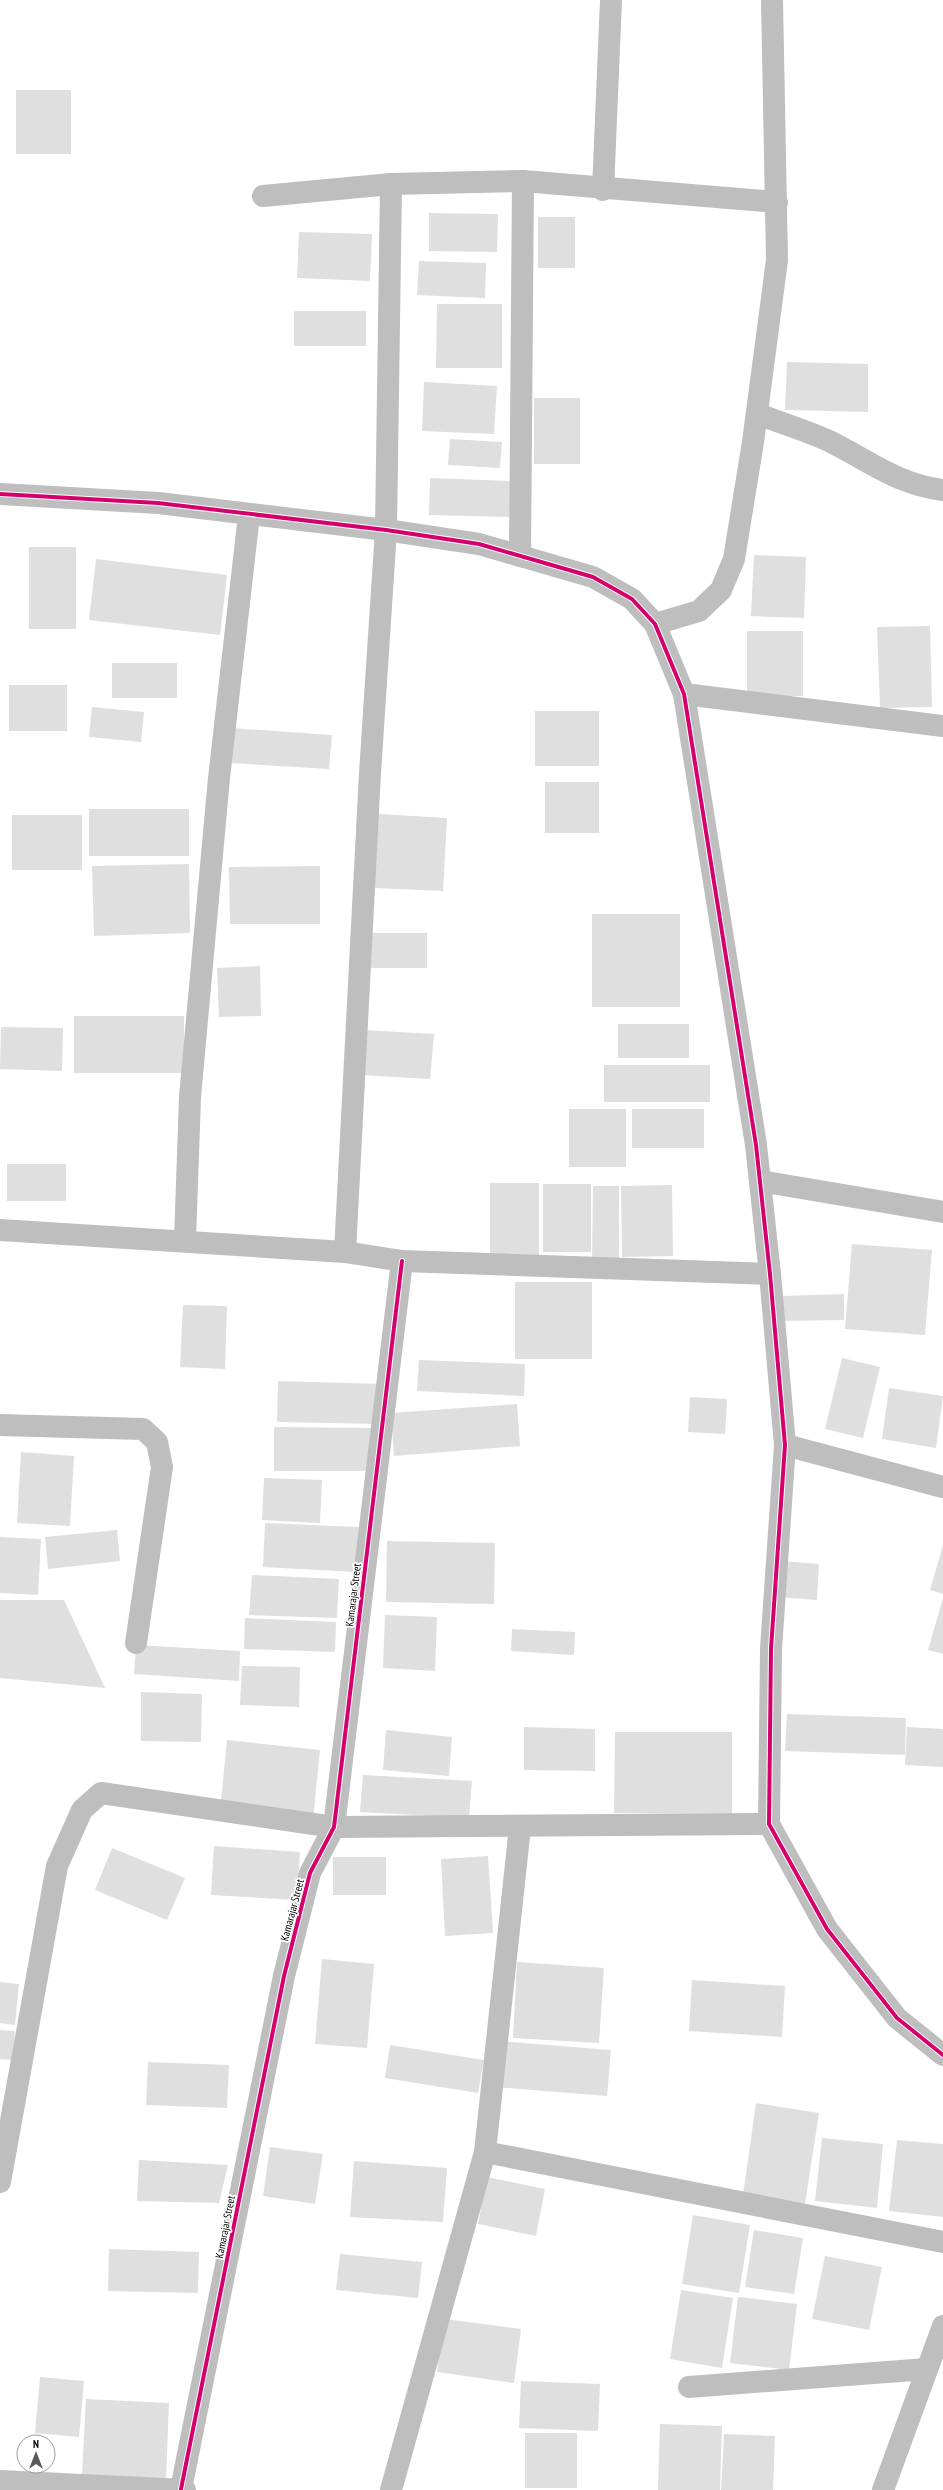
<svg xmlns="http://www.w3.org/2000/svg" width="943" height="2490" viewBox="0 0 943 2490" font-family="'PT Sans Narrow',sans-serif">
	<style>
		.building { fill: #dfdfdf }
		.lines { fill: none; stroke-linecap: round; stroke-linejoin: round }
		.minor { stroke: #bebebe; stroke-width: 22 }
		.cycleway-casing { stroke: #fff; stroke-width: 6 }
		.cycleway { stroke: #d6006c; stroke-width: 4 }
		.labels { text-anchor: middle; stroke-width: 3.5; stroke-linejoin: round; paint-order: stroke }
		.street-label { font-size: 11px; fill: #000; stroke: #fff }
	</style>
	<rect width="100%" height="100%" fill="#fff"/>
	<g class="building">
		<rect x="16" y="90" width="55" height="64"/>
		<path d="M429 213 498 214 497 252 429 251Z"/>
		<rect x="538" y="217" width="37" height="51"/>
		<path d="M299 232 372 234 370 281 297 278Z"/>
		<path d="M419 261 486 263 485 298 417 295Z"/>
		<path d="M437 304H502V368H436Z"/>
		<rect x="294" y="311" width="72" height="35"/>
		<path d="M787 362 868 364V412L785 410Z"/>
		<path d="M424 382 497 386 494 434 422 431Z"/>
		<rect x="534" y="398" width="46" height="66"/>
		<path d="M450 439 502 442 500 468 448 465Z"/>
		<path d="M430 478 511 481 510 517 429 515Z"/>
		<rect x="29" y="547" width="47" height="82"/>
		<path d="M754 555 806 557 804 618 751 616Z"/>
		<path d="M96 559 227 575 220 635 89 620Z"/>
		<path d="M930 626 932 707 880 708 877 627Z"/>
		<rect x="747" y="631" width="56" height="65"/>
		<rect x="112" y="663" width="65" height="35"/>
		<rect x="9" y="685" width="58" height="46"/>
		<path d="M92 707 144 712 141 742 89 737Z"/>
		<rect x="535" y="711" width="64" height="55"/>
		<path d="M232 728 332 735 329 769 230 763Z"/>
		<rect x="545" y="782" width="54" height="51"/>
		<rect x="89" y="809" width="100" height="47"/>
		<path d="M378 814 447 818 443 891 374 888Z"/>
		<rect x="12" y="815" width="70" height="55"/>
		<path d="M189 864 190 933 94 936 92 866Z"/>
		<path d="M320 866V924H230L229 867Z"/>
		<rect x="592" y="914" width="88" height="93"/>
		<rect x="369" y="933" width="58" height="35"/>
		<path d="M260 966 261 1016 219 1017 217 968Z"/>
		<rect x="74" y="1016" width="110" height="57"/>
		<rect x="618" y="1024" width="71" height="34"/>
		<path d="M1 1027 63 1028 62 1071 0 1069Z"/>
		<path d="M363 1030 434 1034 430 1079 360 1075Z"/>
		<rect x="604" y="1065" width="106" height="37"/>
		<rect x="569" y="1109" width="57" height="58"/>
		<rect x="632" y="1109" width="72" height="39"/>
		<rect x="7" y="1164" width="59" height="37"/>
		<rect x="490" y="1183" width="49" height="74"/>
		<rect x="543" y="1184" width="48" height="68"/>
		<path d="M672 1185 673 1256 622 1257 621 1186Z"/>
		<path d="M593 1186H619V1263H592Z"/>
		<path d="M852 1244 932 1250 925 1335 845 1329Z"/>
		<rect x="515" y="1282" width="77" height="77"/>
		<path d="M844 1294V1320L782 1321V1296Z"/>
		<path d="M183 1305 227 1306 225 1369 180 1367Z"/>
		<path d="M842 1358 880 1367 863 1438 825 1429Z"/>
		<path d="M419 1360 525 1364 524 1396 417 1391Z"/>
		<path d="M278 1381 382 1384 380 1424 277 1422Z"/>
		<path d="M889 1388 943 1396 936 1448 882 1439Z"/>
		<path d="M690 1397 727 1399 725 1434 688 1432Z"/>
		<path d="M517 1404 520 1446 394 1456 391 1413Z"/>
		<path d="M274 1427 374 1428V1471H274Z"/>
		<path d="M21 1452 74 1456 70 1526 17 1523Z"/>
		<path d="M264 1478 322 1480 320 1523 262 1520Z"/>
		<path d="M265 1523 359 1527 357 1572 263 1567Z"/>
		<path d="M117 1530 120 1561 48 1569 45 1537Z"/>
		<path d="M0 1537 41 1539 38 1595 0 1593Z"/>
		<path d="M387 1541 495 1543 494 1604 386 1602Z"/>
		<path d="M943 1545V1594L930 1590Z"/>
		<path d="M781 1561 819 1564 817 1600 779 1597Z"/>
		<path d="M252 1575 339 1579 337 1618 249 1615Z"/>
		<path d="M943 1598V1654L928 1650Z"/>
		<path d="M0 1600H64L105 1688 0 1678Z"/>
		<path d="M385 1615 437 1617 435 1671 383 1668Z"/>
		<path d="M245 1618 336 1622 335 1652 244 1649Z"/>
		<path d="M512 1629 575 1632 574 1655 511 1651Z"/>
		<path d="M136 1645 240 1651 239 1681 134 1674Z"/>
		<path d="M242 1666 300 1667 299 1707 240 1705Z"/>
		<path d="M141 1692 202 1694 201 1742 141 1741Z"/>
		<path d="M787 1714 906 1718 905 1755 785 1751Z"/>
		<path d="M524 1727 595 1729V1771L524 1770Z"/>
		<path d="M907 1727 943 1729V1767L905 1765Z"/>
		<path d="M386 1730 452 1737 449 1776 383 1770Z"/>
		<path d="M615 1732H732V1814L614 1813Z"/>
		<path d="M227 1740 320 1750 313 1820 220 1811Z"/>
		<path d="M363 1775 472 1781 469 1818 360 1812Z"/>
		<path d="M214 1846 300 1852 297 1900 211 1895Z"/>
		<path d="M112 1848 185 1878 167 1920 95 1890Z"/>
		<path d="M488 1856 493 1933 445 1936 441 1859Z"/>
		<rect x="333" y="1857" width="53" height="38"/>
		<path d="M322 1959 374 1964 367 2048 315 2044Z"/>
		<path d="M517 1962 604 1968 599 2043 513 2038Z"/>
		<path d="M692 1980 785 1986 782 2037 689 2031Z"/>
		<path d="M0 1982 19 1984 15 2025 0 2023Z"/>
		<path d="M0 2030 15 2031 12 2060 0 2059Z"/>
		<path d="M500 2041 611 2050 607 2096 496 2087Z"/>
		<path d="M390 2045 484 2060 478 2093 385 2078Z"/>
		<path d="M148 2062 229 2065 227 2108 146 2105Z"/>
		<path d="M756 2103 819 2113 805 2204 743 2195Z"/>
		<path d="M822 2138 883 2144 877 2208 815 2201Z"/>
		<path d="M897 2140 943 2144V2217L889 2211Z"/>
		<path d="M270 2147 323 2154 315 2204 263 2196Z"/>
		<path d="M139 2160 228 2165 219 2203 137 2201Z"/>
		<path d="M354 2161 447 2168 443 2222 350 2217Z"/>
		<path d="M487 2177 545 2189 536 2236 478 2224Z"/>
		<path d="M693 2215 750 2225 739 2293 682 2284Z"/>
		<path d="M754 2230 803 2238 794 2294 745 2287Z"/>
		<path d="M109 2249 199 2252 198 2293 108 2291Z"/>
		<path d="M340 2254 422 2262 418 2298 336 2290Z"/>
		<path d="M825 2256 882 2267 869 2330 812 2319Z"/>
		<path d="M681 2290 733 2298 722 2368 670 2359Z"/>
		<path d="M738 2297 797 2304 789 2370 730 2363Z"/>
		<path d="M444 2319 521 2329 514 2383 437 2372Z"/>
		<path d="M40 2377 84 2381 79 2437 35 2433Z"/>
		<path d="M521 2381 600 2384 598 2431 519 2428Z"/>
		<path d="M86 2399 169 2403 166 2479 82 2475Z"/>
		<path d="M660 2424 722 2426 720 2490H658Z"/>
		<rect x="525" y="2433" width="52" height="55"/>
		<path d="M724 2434 775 2436 773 2490H721Z"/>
	</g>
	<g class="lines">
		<g class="minor">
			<path d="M603 190 611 0"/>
			<path d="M263 196 391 184 523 181 777 202"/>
			<path d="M757 414C781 423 808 431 831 442 871 462 897 484 943 490"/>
			<path d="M0 494 158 503 386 530 479 544 593 577 632 599 655 624 684 694 756 1145 770 1274 785 1445 771 1649 769 1824 827 1929 897 2018 943 2055"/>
			<path d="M520 556 523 181"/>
			<path d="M655 624 699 611 721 590 734 559 753 442 777 260 772 0"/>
			<path d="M684 694 943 726"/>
			<path d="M760 1181 943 1212"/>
			<path d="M0 1230 345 1252 402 1261 770 1274"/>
			<path d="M185 1240 190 1097 219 778 249 515"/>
			<path d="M345 1252 370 773 386 530 391 184"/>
			<path d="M0 1425 143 1429 157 1442 162 1467 136 1643"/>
			<path d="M785 1445 943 1487"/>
			<path d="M485 2152 943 2242"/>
			<path d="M0 2182 57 1866 82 1810 101 1793 334 1827 769 1824"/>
			<path d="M689 2387 927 2369"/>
			<path d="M0 2481 185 2490"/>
			<path d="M181 2489 284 1976 310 1873 334 1827 402 1261"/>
			<path d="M391 2490 485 2152 520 1827"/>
			<path d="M883 2490 943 2326"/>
		</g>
		<g class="cycleway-casing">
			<g id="cycleway">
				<path d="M0 494 158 503 386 530 479 544 593 577 632 599 655 624 684 694 756 1145 770 1274 785 1445 771 1649 769 1824 827 1929 897 2018 943 2055"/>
				<path d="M181 2489 284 1976 310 1873 334 1827 402 1261"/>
			</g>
		</g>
		<use href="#cycleway" class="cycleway"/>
	</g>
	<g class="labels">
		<g class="street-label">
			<text transform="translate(353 1595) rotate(-83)" y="4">Kamarajar Street</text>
			<text transform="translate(292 1910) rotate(-75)" y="4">Kamarajar Street</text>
			<text transform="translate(225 2227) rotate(-79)" y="4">Kamarajar Street</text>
		</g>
	</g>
	<g transform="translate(36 2454)"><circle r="19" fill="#ffffff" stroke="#999999"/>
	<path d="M0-3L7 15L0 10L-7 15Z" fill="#595959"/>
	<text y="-6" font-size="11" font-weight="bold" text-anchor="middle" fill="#000000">N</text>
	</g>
</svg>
